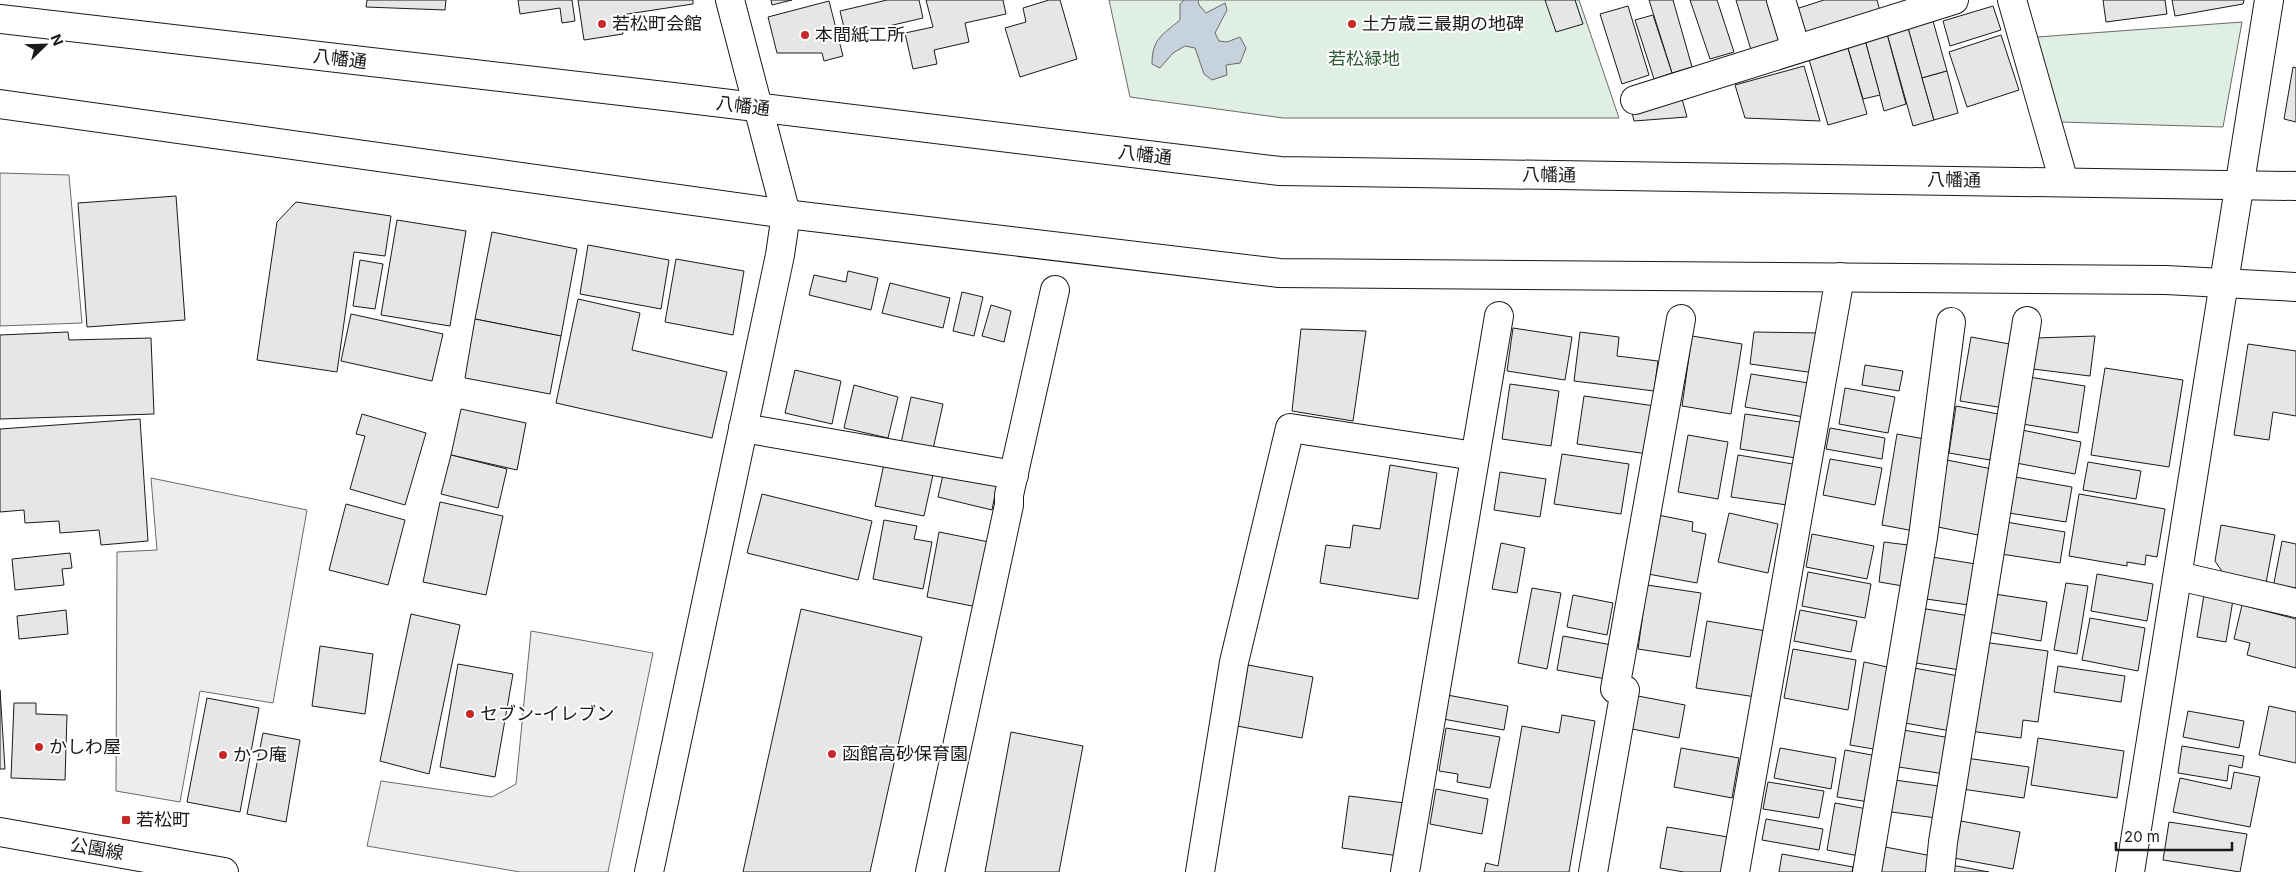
<svg xmlns="http://www.w3.org/2000/svg" width="2296" height="872" viewBox="0 0 2296 872" font-family="Inter,'Noto Sans JP',sans-serif">
	<style>
		.green { fill: #e0efe3; stroke: #6a6a6a }
		.parking { fill: #ededed; stroke: #6a6a6a }
		.water { fill: #c6d2dc; stroke: #6a6a6a }
		.building { fill: #e6e6e6; stroke: #1a1a1a }
		.lines { fill: none; stroke-linecap: round; stroke-linejoin: round }
		.minor-casing { stroke: #1a1a1a; stroke-width: 30 }
		.minor { stroke: #fff; stroke-width: 28 }
		.poi-dot { fill: #c62828; stroke: #fff; stroke-width: 2 }
		.labels { text-anchor: middle; stroke-width: 4; stroke-linejoin: round; paint-order: stroke }
		.poi-label { font-size: 18px; fill: #1a1a1a; stroke: #fff; text-anchor: start }
		.street-label { font-size: 18px; fill: #1a1a1a; stroke: #fff }
		.park-label { font-size: 18px; fill: #2b5a34; stroke: #fff }
	</style>
	<rect width="100%" height="100%" fill="#fff"/>
	<g class="green">
		<path d="M1109 0H1579L1619 118H1283L1130 97Z"/>
		<path d="M2242 22 2223 127 2061 122 2037 37Z"/>
	</g>
	<g class="parking">
		<path d="M0 173 69 175 82 323 0 326Z"/>
		<path d="M151 478 307 510 273 703 200 691 180 802 116 791 117 552 157 550Z"/>
		<path d="M531 631 653 653 608 872H520L367 846 381 781 492 797 516 784Z"/>
	</g>
	<path class="water" d="M1184 0H1198L1199 5 1206 13 1225 3 1227 10 1215 33 1219 41 1227 42 1240 37 1246 48 1240 63 1226 65 1227 75 1212 80 1204 74 1195 48 1185 46 1173 53 1160 68 1152 64C1152 39 1162 35 1180 20V4Z"/>
	<g class="building">
		<path d="M367 0H446L445 10 366 7Z"/>
		<path d="M518 0H572L575 21 562 23 560 8 520 14Z"/>
		<path d="M578 0H693V4L621 15 623 34 584 40Z"/>
		<path d="M771 0H792L772 5Z"/>
		<path d="M887 0H919L923 18 846 36 840 11Z"/>
		<path d="M926 0H1003L1006 14 965 23 969 42 934 50 937 64 913 69 905 33 933 27Z"/>
		<path d="M1049 0H1060L1077 59 1020 77 1005 28 1026 22 1023 8Z"/>
		<path d="M1545 0H1575L1583 24 1556 32Z"/>
		<path d="M1649 0H1673L1692 67 1672 73Z"/>
		<path d="M1690 0H1717L1734 52 1710 59Z"/>
		<path d="M1736 0H1772L1784 40 1751 50Z"/>
		<path d="M1824 0H1877L1880 11 1804 35 1796 9Z"/>
		<path d="M2103 0H2165L2167 14 2106 22Z"/>
		<path d="M2172 0H2244L2243 4 2175 16Z"/>
		<path d="M829 1 843 56 824 61 822 53H777L768 17Z"/>
		<path d="M1628 6 1649 75 1622 84 1600 14Z"/>
		<path d="M1993 6 2001 30 1950 46 1943 21Z"/>
		<path d="M1653 15 1672 73 1654 79 1635 20Z"/>
		<path d="M1933 21 1947 71 1922 78 1908 28Z"/>
		<path d="M1908 28 1934 120 1913 126 1887 34Z"/>
		<path d="M1887 34 1906 104 1884 111 1865 40Z"/>
		<path d="M2001 35 2019 90 1967 107 1949 52Z"/>
		<path d="M1865 40 1880 95 1863 99 1847 45Z"/>
		<path d="M1847 45 1867 114 1828 125 1808 56Z"/>
		<path d="M1804 66 1820 121 1745 118 1735 85Z"/>
		<path d="M2293 67 2296 68V122L2284 119Z"/>
		<path d="M1947 71 1958 113 1934 120 1922 78Z"/>
		<path d="M1681 95 1687 117 1634 121 1631 108Z"/>
		<path d="M176 196 185 320 87 327 78 203Z"/>
		<path d="M296 202 391 216 385 256 354 252 337 372 257 360 277 222Z"/>
		<path d="M397 220 466 231 450 326 381 315Z"/>
		<path d="M492 232 577 249 561 336 475 319Z"/>
		<path d="M588 245 669 260 661 309 580 294Z"/>
		<path d="M676 259 744 271 733 335 665 322Z"/>
		<path d="M360 260 383 264 375 309 353 306Z"/>
		<path d="M848 271 878 278 871 310 809 295 814 275 846 282Z"/>
		<path d="M890 283 950 298 943 328 882 313Z"/>
		<path d="M962 292 983 297 974 336 953 331Z"/>
		<path d="M578 299 640 313 632 350 727 372 712 438 556 403Z"/>
		<path d="M991 305 1011 311 1004 342 982 336Z"/>
		<path d="M351 314 443 334 432 381 341 361Z"/>
		<path d="M475 319 561 336 550 394 465 378Z"/>
		<path d="M1513 328 1572 337 1565 380 1507 371Z"/>
		<path d="M1301 329 1366 331 1353 421 1292 411Z"/>
		<path d="M68 332 69 340 151 338 154 414 0 419V335Z"/>
		<path d="M1580 332 1619 337 1617 356 1658 361 1654 391 1574 381Z"/>
		<path d="M1754 332 1820 333 1815 373 1750 364Z"/>
		<path d="M1692 336 1742 344 1731 414 1682 406Z"/>
		<path d="M2095 336 2090 376 2033 369 2036 338Z"/>
		<path d="M1971 337 2015 345 2004 408 1960 401Z"/>
		<path d="M2248 344 2296 351V416L2273 412 2269 440 2234 435Z"/>
		<path d="M1865 365 1903 371 1899 391 1862 385Z"/>
		<path d="M2105 368 2183 380 2169 467 2091 455Z"/>
		<path d="M795 370 841 381 832 424 785 413Z"/>
		<path d="M1751 374 1815 384 1810 418 1745 407Z"/>
		<path d="M2029 377 2085 386 2078 433 2022 424Z"/>
		<path d="M1510 384 1559 391 1551 446 1502 439Z"/>
		<path d="M854 385 898 397 888 438 844 428Z"/>
		<path d="M1845 388 1895 397 1888 433 1839 424Z"/>
		<path d="M1584 396 1655 406 1648 454 1577 444Z"/>
		<path d="M911 397 943 404 933 449 901 443Z"/>
		<path d="M1956 406 1998 414 1990 460 1949 453Z"/>
		<path d="M461 409 526 423 517 470 451 455Z"/>
		<path d="M362 414 426 433 405 505 350 489 365 436 356 434Z"/>
		<path d="M1745 414 1807 423 1802 459 1740 449Z"/>
		<path d="M140 419 148 541 101 545 99 530 60 533 59 521 25 523 24 510 0 512V429Z"/>
		<path d="M1830 428 1885 438 1882 459 1826 449Z"/>
		<path d="M2022 430 2081 442 2075 474 2016 463Z"/>
		<path d="M1897 434 1930 440 1914 531 1882 525Z"/>
		<path d="M1688 435 1728 442 1718 499 1678 492Z"/>
		<path d="M1562 454 1629 464 1621 514 1554 504Z"/>
		<path d="M451 455 507 469 498 508 441 494Z"/>
		<path d="M1738 455 1799 465 1794 506 1731 497Z"/>
		<path d="M885 459 934 470 924 516 875 506Z"/>
		<path d="M1830 459 1882 468 1875 505 1823 495Z"/>
		<path d="M1947 460 1992 469 1978 535 1933 526Z"/>
		<path d="M2088 462 2141 471 2136 499 2083 490Z"/>
		<path d="M1390 465 1437 473 1418 599 1320 583 1326 545 1350 548 1353 525 1380 529Z"/>
		<path d="M945 466 998 479 992 510 938 497Z"/>
		<path d="M1500 472 1546 479 1540 517 1494 510Z"/>
		<path d="M2015 477 2072 487 2066 522 2009 513Z"/>
		<path d="M762 494 872 521 858 580 747 553Z"/>
		<path d="M2079 494 2165 509 2157 557 2146 555 2145 565 2127 562V566L2069 556Z"/>
		<path d="M440 502 503 516 486 595 423 582Z"/>
		<path d="M346 504 405 520 388 585 329 570Z"/>
		<path d="M1729 513 1778 524 1768 573 1718 562Z"/>
		<path d="M1658 515 1693 522 1692 531 1706 534 1697 583 1648 574Z"/>
		<path d="M884 520 917 526 914 539 932 542 923 589 873 579Z"/>
		<path d="M2006 522 2065 532 2060 563 2001 554Z"/>
		<path d="M2221 525 2275 535 2266 583 2225 576 2215 561Z"/>
		<path d="M939 532 989 542 977 607 927 597Z"/>
		<path d="M1812 534 1874 546 1867 579 1806 567Z"/>
		<path d="M2282 541 2296 544V593L2273 588Z"/>
		<path d="M1884 542 1908 545 1903 586 1879 582Z"/>
		<path d="M1501 543 1525 548 1517 593 1492 589Z"/>
		<path d="M70 553 72 568 62 569 64 585 15 590 12 559Z"/>
		<path d="M1932 557 1976 564 1969 605 1926 599Z"/>
		<path d="M1808 572 1871 584 1865 618 1802 606Z"/>
		<path d="M2097 574 2153 584 2147 621 2091 611Z"/>
		<path d="M2066 583 2088 586 2077 654 2054 650Z"/>
		<path d="M1647 585 1701 593 1690 657 1638 649Z"/>
		<path d="M1532 588 1561 593 1547 669 1518 663Z"/>
		<path d="M1988 593 2047 602 2041 641 1982 631Z"/>
		<path d="M1573 595 1613 603 1607 635 1567 627Z"/>
		<path d="M2204 595 2233 600 2226 642 2197 637Z"/>
		<path d="M2242 605 2296 619V668L2247 655 2250 643 2234 639Z"/>
		<path d="M1920 608 1970 616 1960 670 1910 662Z"/>
		<path d="M801 609 922 637 870 872H743Z"/>
		<path d="M66 610 68 634 19 639 17 616Z"/>
		<path d="M1800 610 1857 621 1851 652 1794 641Z"/>
		<path d="M411 614 460 625 429 774 380 761Z"/>
		<path d="M2090 618 2145 628 2138 671 2082 660Z"/>
		<path d="M1707 621 1766 631 1756 697 1696 688Z"/>
		<path d="M1563 636 1612 645 1606 679 1557 670Z"/>
		<path d="M1983 642 2048 651 2038 722 2023 720 2021 738 1970 731Z"/>
		<path d="M320 646 373 654 365 714 312 706Z"/>
		<path d="M1793 649 1856 660 1848 710 1784 698Z"/>
		<path d="M1864 662 1892 668 1879 750 1850 745Z"/>
		<path d="M458 664 513 674 495 777 440 767Z"/>
		<path d="M1248 665 1313 677 1302 738 1237 726Z"/>
		<path d="M2058 666 2125 676 2121 702 2054 692Z"/>
		<path d="M1908 667 1959 676 1951 731 1899 722Z"/>
		<path d="M0 690 5 769H0Z"/>
		<path d="M1447 695 1508 706 1504 730 1443 719Z"/>
		<path d="M1638 696 1685 705 1679 738 1632 729Z"/>
		<path d="M207 698 259 708 240 812 187 802Z"/>
		<path d="M14 703H36V714L67 715 65 780 11 778Z"/>
		<path d="M2269 706 2296 712V763L2259 755Z"/>
		<path d="M2188 711 2244 721 2239 748 2183 737Z"/>
		<path d="M1562 715 1595 721 1569 872H1484L1486 863 1498 866 1522 726 1559 733Z"/>
		<path d="M1446 728 1500 737 1490 788 1457 782 1458 774 1439 771Z"/>
		<path d="M1897 729 1951 738 1945 774 1892 766Z"/>
		<path d="M1011 732 1083 746 1059 872H985Z"/>
		<path d="M263 733 300 740 286 822 247 814Z"/>
		<path d="M2038 738 2124 751 2117 798 2031 785Z"/>
		<path d="M2182 746 2244 756 2242 768 2229 765 2227 781 2178 773Z"/>
		<path d="M1681 748 1739 758 1732 798 1674 787Z"/>
		<path d="M1780 748 1836 758 1831 789 1774 778Z"/>
		<path d="M1845 750 1877 756 1869 802 1837 797Z"/>
		<path d="M1966 758 2029 767 2024 798 1962 789Z"/>
		<path d="M2234 772 2260 777 2250 827 2173 812 2180 778 2231 789Z"/>
		<path d="M1887 779 1939 786 1936 818 1884 811Z"/>
		<path d="M1768 782 1824 791 1819 818 1763 809Z"/>
		<path d="M1436 789 1488 799 1482 834 1430 824Z"/>
		<path d="M1349 796 1405 803 1399 856 1342 848Z"/>
		<path d="M1835 803 1867 809 1859 856 1827 850Z"/>
		<path d="M1766 819 1823 829 1819 850 1762 840Z"/>
		<path d="M1961 821 2020 832 2013 869 1954 858Z"/>
		<path d="M2169 822 2247 834 2240 872 2163 860Z"/>
		<path d="M1667 827 1728 837 1723 872H1684L1660 868Z"/>
		<path d="M1880 846 1932 856 1929 872H1875Z"/>
		<path d="M1782 854 1853 867 1852 872H1779Z"/>
		<path d="M1951 865 1989 872H1950Z"/>
	</g>
	<g class="lines">
		<g class="minor-casing">
			<g id="minor">
				<path d="M1781 0 1796 49"/>
				<path d="M2012 0 2064 182"/>
				<path d="M0 19 673 97 1280 171 2296 186"/>
				<path d="M1635 100 1954 0"/>
				<path d="M0 104 786 214 1279 273 2166 280 2296 287"/>
				<path d="M743 428 1014 475"/>
				<path d="M2178 576 2296 603"/>
				<path d="M0 832 224 872"/>
				<path d="M649 872 780 255 786 214 730 0"/>
				<path d="M930 872 1009 505V495L1055 290"/>
				<path d="M1200 872 1234 662 1290 428 1475 456"/>
				<path d="M1405 872 1499 316"/>
				<path d="M1593 872 1625 690 1615 689 1681 319"/>
				<path d="M1735 872 1840 277"/>
				<path d="M1867 872 1923 537 1951 322"/>
				<path d="M1940 872 1943 842 2027 321"/>
				<path d="M2130 872 2269 0"/>
			</g>
		</g>
		<use href="#minor" class="minor"/>
	</g>
	<g class="poi-dot">
		<circle cx="602" cy="24" r="5"/>
		<circle cx="1352" cy="24" r="5"/>
		<circle cx="805" cy="35" r="5"/>
		<circle cx="470" cy="714" r="5"/>
		<circle cx="39" cy="747" r="5"/>
		<circle cx="832" cy="754" r="5"/>
		<circle cx="223" cy="755" r="5"/>
		<rect x="121" y="815" width="10" height="10" rx="2.5"/>
	</g>
	<g class="labels">
		<g class="poi-label">
			<text x="612" y="30">若松町会館</text>
			<text x="1362" y="30">土方歳三最期の地碑</text>
			<text x="815" y="41">本間紙工所</text>
			<text x="480" y="720">セブン-イレブン</text>
			<text x="49" y="753">かしわ屋</text>
			<text x="842" y="760">函館高砂保育園</text>
			<text x="233" y="761">かつ庵</text>
			<text x="136" y="826">若松町</text>
		</g>
		<g class="street-label">
			<text transform="translate(340 59) rotate(7)" y="6">八幡通</text>
			<text transform="translate(743 106) rotate(7)" y="6">八幡通</text>
			<text transform="translate(1145 155) rotate(7)" y="6">八幡通</text>
			<text transform="translate(1549 175) rotate(1)" y="6">八幡通</text>
			<text transform="translate(1954 180) rotate(1)" y="6">八幡通</text>
			<text transform="translate(97 849) rotate(10)" y="6">公園線</text>
		</g>
		<g class="park-label">
			<text x="1364" y="65">若松緑地</text>
		</g>
	</g>
	<g transform="translate(45 45) rotate(67)" stroke="#ffffff" stroke-width="4" paint-order="stroke">
	<path d="M0-4L9 19L0 12L-9 19Z" fill="#1a1a1a"/>
	<text y="-8" font-size="14" font-weight="bold" text-anchor="middle" fill="#1a1a1a">N</text>
	</g>
	<path d="M2116 842v8h116v-8" fill="none" stroke="#1a1a1a" stroke-width="2.5"/>
	<text x="2124" y="842" font-size="15" fill="#1a1a1a" stroke="#ffffff" stroke-width="4" paint-order="stroke">20 m</text>
</svg>
